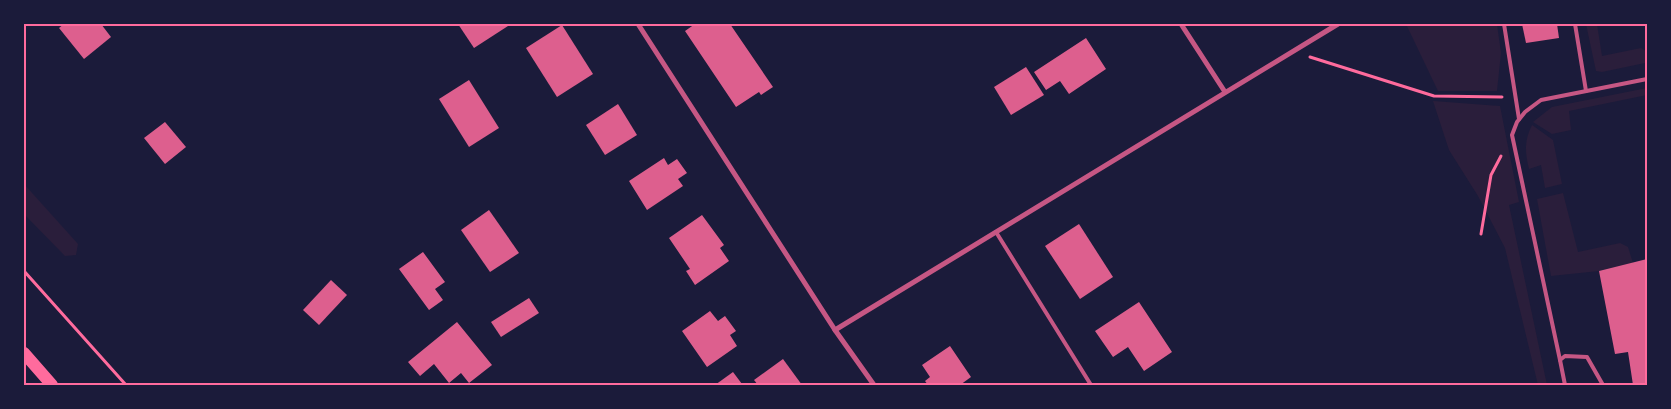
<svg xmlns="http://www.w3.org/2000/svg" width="1671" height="409" viewBox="0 0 1671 409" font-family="'DejaVu Sans',sans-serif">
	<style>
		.green { fill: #2a1e3b }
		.building { fill: #dd5f8e }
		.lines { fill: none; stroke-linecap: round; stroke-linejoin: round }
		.path { stroke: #ff6b9d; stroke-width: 3 }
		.service { stroke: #c65784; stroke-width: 4 }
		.minor { stroke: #c65784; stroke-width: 5 }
		.primary { stroke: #ff6b9d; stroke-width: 12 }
		.neatline { fill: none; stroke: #ff6b9d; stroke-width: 2 }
	</style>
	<rect width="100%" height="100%" fill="#1b1b3a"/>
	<g class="green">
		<path d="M1406 24H1497L1501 53 1497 91H1438Z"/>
		<path d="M1586 24H1597L1602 56 1641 48 1646 51 1647 59 1645 63 1602 72 1596 71Z"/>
		<path d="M1647 88V95L1569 111 1571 130 1552 134 1533 122 1552 107Z"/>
		<path d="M1433 101 1500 106 1519 202 1509 205 1547 385H1538L1505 248 1478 196 1449 150Z"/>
		<path d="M1532 125 1553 140 1562 184 1545 188 1541 165 1529 169C1525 152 1524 141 1532 125Z"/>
		<path d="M24 184 78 244 76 255 65 256 24 214Z"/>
		<path d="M1563 193 1578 252 1620 243 1628 247 1633 263 1599 271 1551 276 1537 199Z"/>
	</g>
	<g class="building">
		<path d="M64 24H101L111 37 84 59 59 28Z"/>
		<path d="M458 24H507L508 26 474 48Z"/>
		<path d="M695 24H730L773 87 761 95 759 92 736 107 685 31Z"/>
		<path d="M1522 24H1557L1559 38 1526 43Z"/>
		<path d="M562 25 593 74 557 97 526 48Z"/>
		<path d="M1086 38 1106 69 1069 94 1060 81 1046 90 1034 72Z"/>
		<path d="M1026 67 1044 95 1011 115 994 87Z"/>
		<path d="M469 80 499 128 469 147 439 99Z"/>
		<path d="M618 104 637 135 605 155 586 125Z"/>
		<path d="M165 122 186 147 165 164 144 138Z"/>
		<path d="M664 158 668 165 677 159 687 173 678 179 683 186 647 210 629 181Z"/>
		<path d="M489 210 519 253 490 272 461 230Z"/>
		<path d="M702 215 724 245 720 248 729 261 695 285 686 271 690 269 669 238Z"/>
		<path d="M1079 224 1113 277 1080 299 1045 246Z"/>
		<path d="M423 252 445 282 435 289 443 300 429 310 399 269Z"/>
		<path d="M1647 259V385H1633L1628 352 1615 354 1599 271Z"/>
		<path d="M331 280 347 295 319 325 303 310Z"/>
		<path d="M529 298 539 313 501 337 491 322Z"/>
		<path d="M1139 302 1172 352 1144 371 1128 347 1113 357 1095 331Z"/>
		<path d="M710 311 718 321 725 316 736 331 730 335 737 346 707 367 682 331Z"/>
		<path d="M457 322 492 365 469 383 461 373 449 383 434 364 420 376 408 362Z"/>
		<path d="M950 346 971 377 960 385H928L925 381 930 377 922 365Z"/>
		<path d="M783 359 802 385H758L754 380Z"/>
		<path d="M733 372 742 384 715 385Z"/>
	</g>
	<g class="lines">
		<g class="path">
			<path d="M1310 57 1434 96 1502 97"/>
			<path d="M1481 234 1491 175 1501 156"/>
			<path d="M24 271 126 385"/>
		</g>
		<g class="service">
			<path d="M1504 24 1519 119"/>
			<path d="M1575 24 1586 91"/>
			<path d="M996 232 1091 385"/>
			<path d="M1560 360 1512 135 1517 122 1525 112 1541 100 1647 79"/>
			<path d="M1565 385 1560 360 1565 356 1587 357 1603 385"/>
		</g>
		<g class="minor">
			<path d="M638 24 835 330 874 385"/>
			<path d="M1181 24 1225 92"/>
			<path d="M835 330 1338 24"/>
		</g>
		<path class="primary" d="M24 353 52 385"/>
	</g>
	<rect width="1671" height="409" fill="none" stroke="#1b1b3a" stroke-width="50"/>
	<rect x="25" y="25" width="1621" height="359" class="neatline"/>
</svg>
